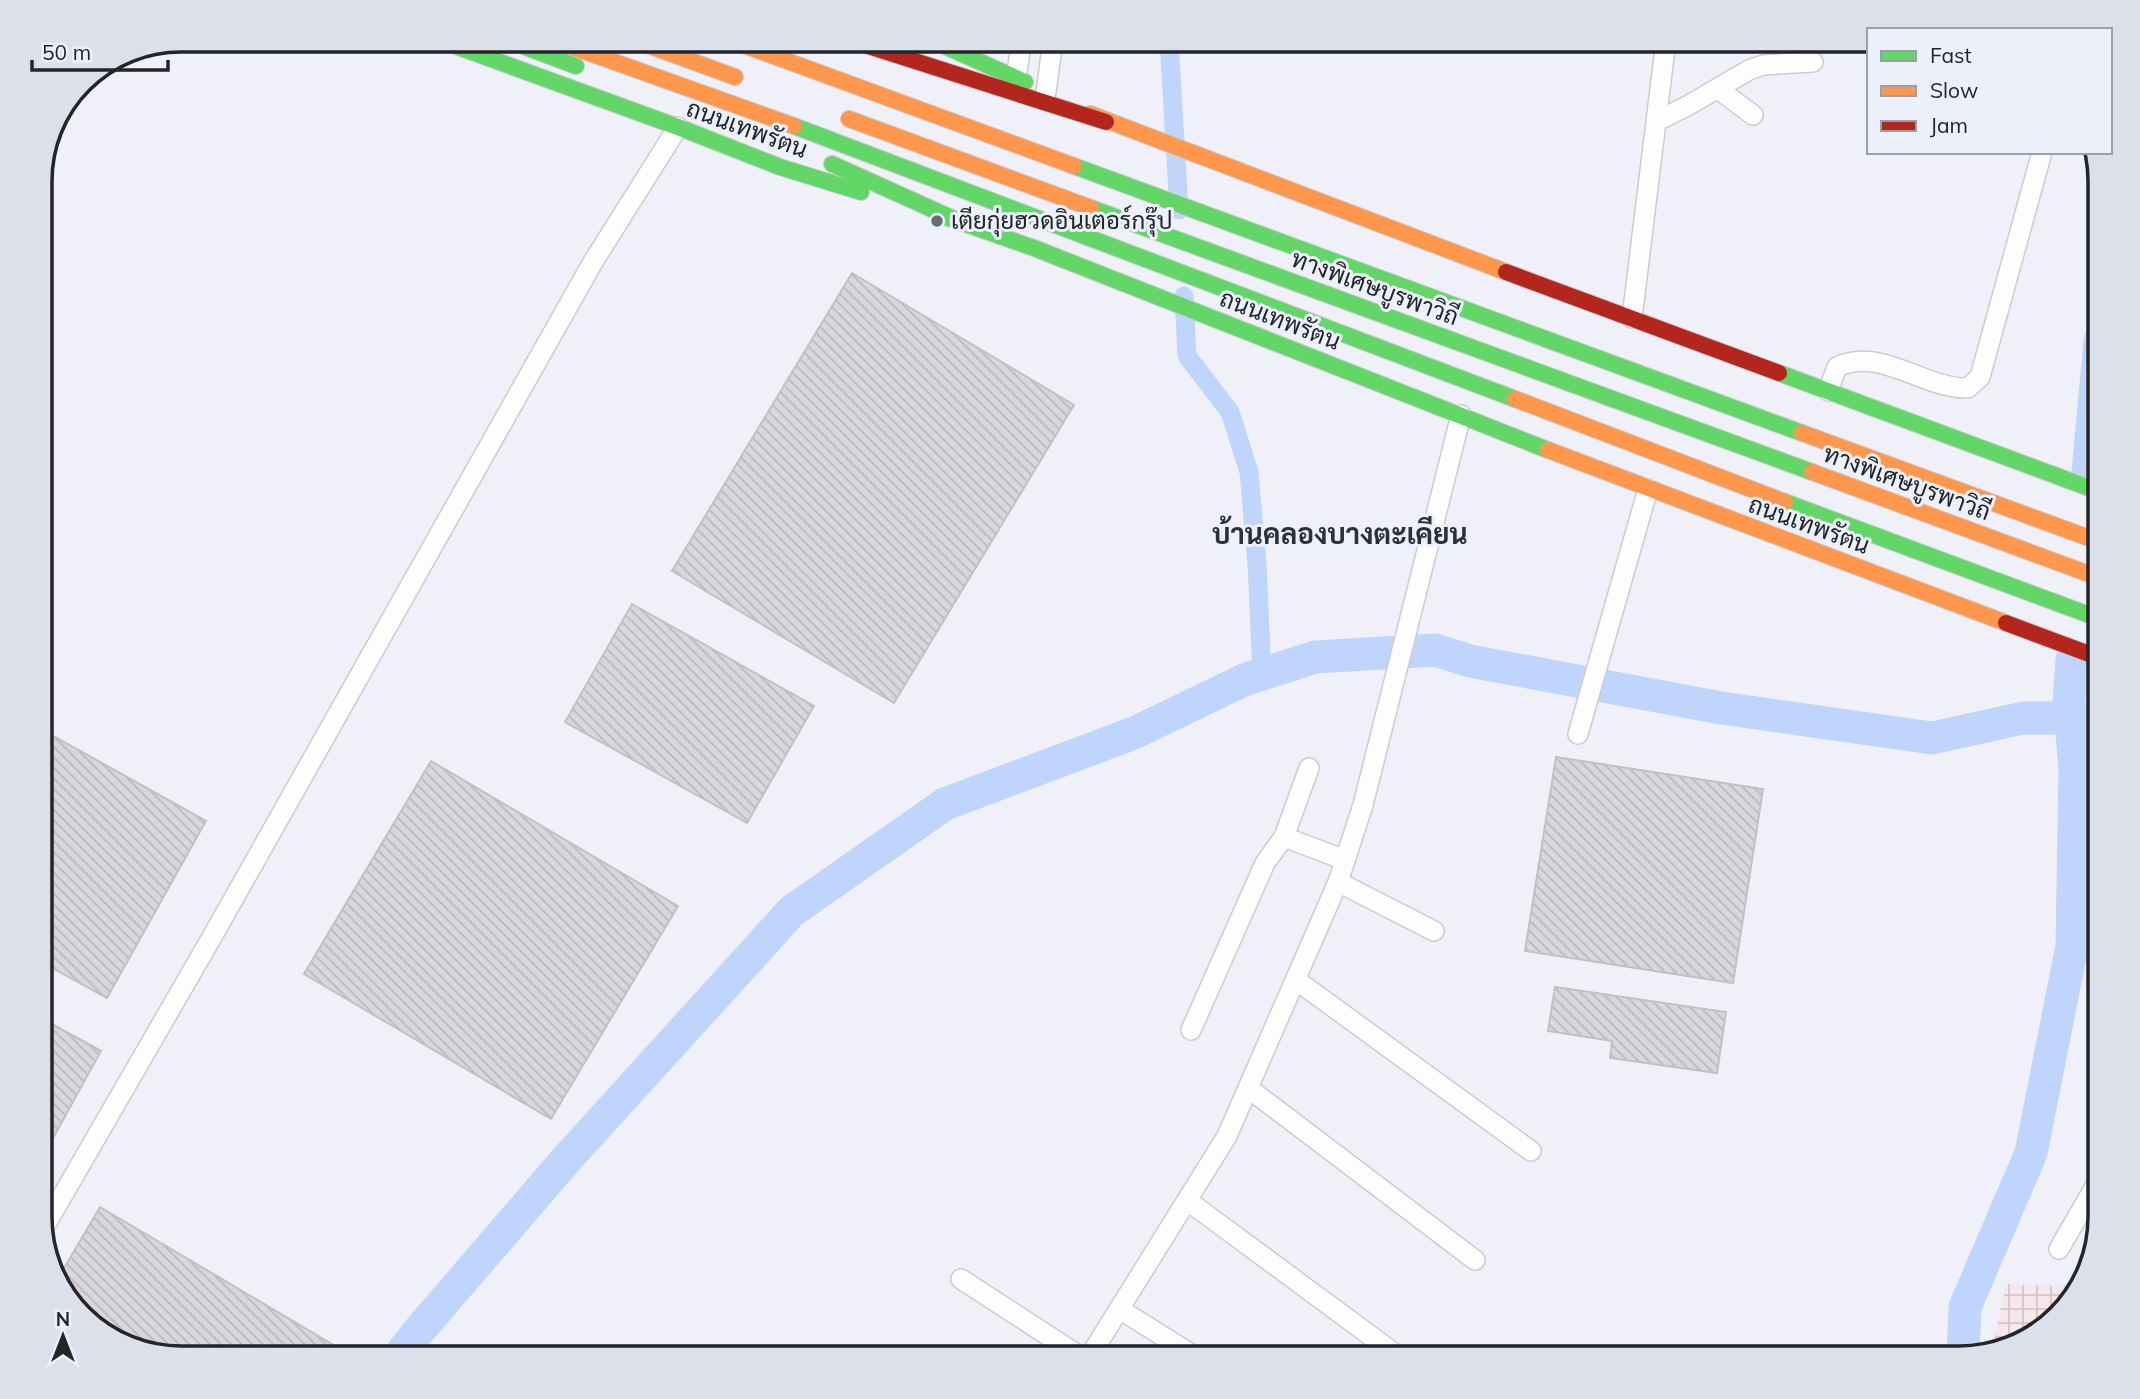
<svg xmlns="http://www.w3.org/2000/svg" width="2140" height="1399" viewBox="0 0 2140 1399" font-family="Mulish,Sarabun,sans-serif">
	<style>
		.industrial { fill: url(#industrial-grid) }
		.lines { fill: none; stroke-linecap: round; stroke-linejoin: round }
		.canal { stroke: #c0d5fc; stroke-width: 19 }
		.river { stroke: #c0d5fc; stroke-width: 33 }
		.building { fill: url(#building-back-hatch); stroke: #c1c0c4; stroke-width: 2 }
		.street-casing { stroke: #cbccd1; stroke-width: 22 }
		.fast-casing { stroke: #cbccd1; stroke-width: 18 }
		.slow-casing { stroke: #cbccd1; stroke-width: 18 }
		.jam-casing { stroke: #cbccd1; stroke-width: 18 }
		.street { stroke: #fdfdfe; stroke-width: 19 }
		.fast { stroke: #63d668; stroke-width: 16 }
		.slow { stroke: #ff974d; stroke-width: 16 }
		.jam { stroke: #b3261e; stroke-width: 16 }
		.poi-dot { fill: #6b6c71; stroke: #ecf0fb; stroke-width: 2.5 }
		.labels { text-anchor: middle; stroke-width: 6; stroke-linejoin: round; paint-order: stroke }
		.street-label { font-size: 24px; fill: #232529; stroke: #ecf0fb }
		.poi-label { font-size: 24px; fill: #232529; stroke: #ecf0fb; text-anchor: start }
		.quarter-label { font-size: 28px; font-weight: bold; fill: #2e3039; stroke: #ecf0fb }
		.rim { fill: none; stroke: #232529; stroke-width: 3.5 }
	</style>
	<defs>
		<pattern id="industrial-grid" width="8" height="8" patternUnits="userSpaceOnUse" patternTransform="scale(1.75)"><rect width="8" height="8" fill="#f5e7eb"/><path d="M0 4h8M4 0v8" fill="none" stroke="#d2c6ca"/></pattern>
		<pattern id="building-back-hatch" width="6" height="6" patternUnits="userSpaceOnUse" patternTransform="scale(1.75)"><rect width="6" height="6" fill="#d9d7dc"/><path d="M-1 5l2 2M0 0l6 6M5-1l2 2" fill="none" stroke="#bab8bd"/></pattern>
	</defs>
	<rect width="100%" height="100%" fill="#f0f1f8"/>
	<path class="industrial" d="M2006 1284 2079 1287 2076 1295 2029 1340 1992 1350Z"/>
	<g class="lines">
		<g class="canal">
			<path d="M1169 40 1179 210"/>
			<path d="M1184 296 1187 356 1230 412 1249 472 1257 564 1262 674"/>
		</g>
		<g class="river">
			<path d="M2088 472 2100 341"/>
			<path d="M1963 1358 1965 1307 2031 1153 2072 946 2075 768 2069 702 2072 660"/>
			<path d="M397 1359 417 1333 565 1161 792 911 945 804 1134 733 1244 680 1315 657 1435 650 1470 661 1721 708 1932 738 2023 718H2070"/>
		</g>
	</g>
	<g class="building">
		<path d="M852 273 1074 405 894 703 672 571Z"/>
		<path d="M632 604 814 706 747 823 565 722Z"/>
		<path d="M41 729 206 821 107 998 41 962Z"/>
		<path d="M1556 757 1763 789 1733 983 1525 951Z"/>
		<path d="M431 761 678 906 551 1119 304 974Z"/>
		<path d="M1555 987 1726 1012 1717 1073 1610 1058 1612 1041 1548 1031Z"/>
		<path d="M41 1018 101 1051 41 1160Z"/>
		<path d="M100 1207 337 1347 330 1359H182L104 1335 59 1288 57 1280Z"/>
	</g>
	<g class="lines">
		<g class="street-casing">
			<g id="street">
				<path d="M1016 78 1022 40"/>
				<path d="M1718 89 1753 115"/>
				<path d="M1046 92 1053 40"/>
				<path d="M1657 121 1689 105 1749 70 1763 65 1813 62"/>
				<path d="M1632 318 1666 40"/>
				<path d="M1828 391 1837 367C1881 346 1923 389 1968 388L1980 377 2042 152"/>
				<path d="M1578 734 1648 489"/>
				<path d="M1284 837 1309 768"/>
				<path d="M1338 882 1434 931"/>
				<path d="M1296 980 1531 1151"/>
				<path d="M1191 1030 1265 863 1284 837 1345 860"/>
				<path d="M1248 1088 1475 1260"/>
				<path d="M1188 1201 1402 1359"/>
				<path d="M42 1231 212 937 593 262 678 127"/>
				<path d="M2059 1249 2100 1178"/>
				<path d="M961 1279 1084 1359"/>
				<path d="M1121 1310 1199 1359"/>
				<path d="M1088 1359 1227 1136 1338 882 1363 805 1461 415"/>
			</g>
		</g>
		<g class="fast-casing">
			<g id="fast">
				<path d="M439 40 678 127 780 167 861 192"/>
				<path d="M507 40 576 66"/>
				<path d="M931 40 1025 82"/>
				<path d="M794 126 1515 399"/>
				<path d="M832 164 956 220"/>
				<path d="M1074 166 1802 433"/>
				<path d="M1091 208 1812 472"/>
				<path d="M937 214 1034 248 1548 450"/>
				<path d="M1779 373 2100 492"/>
				<path d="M1785 502 2100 619"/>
			</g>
		</g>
		<g class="slow-casing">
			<g id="slow">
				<path d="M553 40 794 126"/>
				<path d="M634 40 735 77"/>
				<path d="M730 40 1074 166"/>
				<path d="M1090 114 1506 272"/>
				<path d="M849 119 1091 208"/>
				<path d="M1515 399 1785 502"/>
				<path d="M1802 433 2100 542"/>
				<path d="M1548 450 2006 623"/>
				<path d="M1812 472 2100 578"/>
			</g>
		</g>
		<g class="jam-casing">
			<g id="jam">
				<path d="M849 40 1106 122"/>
				<path d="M1506 272 1779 373"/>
				<path d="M2006 623 2100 658"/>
			</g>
		</g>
		<use href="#street" class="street"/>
		<use href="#fast" class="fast"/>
		<use href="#slow" class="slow"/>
		<use href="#jam" class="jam"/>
	</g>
	<circle class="poi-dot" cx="937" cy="221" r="7"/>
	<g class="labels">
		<g class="street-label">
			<text transform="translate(747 129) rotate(20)" y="8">ถนนเทพรัตน</text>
			<text transform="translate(1375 288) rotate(20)" y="8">ทางพิเศษบูรพาวิถี</text>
			<text transform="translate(1280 320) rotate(21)" y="8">ถนนเทพรัตน</text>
			<text transform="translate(1907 483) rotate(20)" y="8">ทางพิเศษบูรพาวิถี</text>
			<text transform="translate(1809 525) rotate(20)" y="8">ถนนเทพรัตน</text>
		</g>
		<g class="poi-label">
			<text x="951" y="229">เตียกุ่ยฮวดอินเตอร์กรุ๊ป</text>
		</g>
		<g class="quarter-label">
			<text x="1340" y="544">บ้านคลองบางตะเคียน</text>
		</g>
	</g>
	<path d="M0 0H2140V1399H0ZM181 52H1959A129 129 0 0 1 2088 181V1217A129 129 0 0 1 1959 1346H181A129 129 0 0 1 52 1217V181A129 129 0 0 1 181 52Z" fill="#dce0ea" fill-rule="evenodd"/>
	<path class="rim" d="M181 52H1959A129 129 0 0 1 2088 181V1217A129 129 0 0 1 1959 1346H181A129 129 0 0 1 52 1217V181A129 129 0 0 1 181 52Z"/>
	<rect x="1867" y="28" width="245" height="126" fill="#ecf0fb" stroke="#9c9fa7" stroke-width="2"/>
	<rect x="1881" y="51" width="35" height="10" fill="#63d668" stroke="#9c9fa7" stroke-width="2"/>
	<text x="1930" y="63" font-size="21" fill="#232529">Fast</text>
	<rect x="1881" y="86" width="35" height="10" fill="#ff974d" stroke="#9c9fa7" stroke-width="2"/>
	<text x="1930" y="98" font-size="21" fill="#232529">Slow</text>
	<rect x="1881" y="121" width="35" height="10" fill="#b3261e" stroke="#9c9fa7" stroke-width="2"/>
	<text x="1930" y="133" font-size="21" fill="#232529">Jam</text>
	<g transform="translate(63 1336)" stroke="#ecf0fb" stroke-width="5" paint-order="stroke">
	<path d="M0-5L12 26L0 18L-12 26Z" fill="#232529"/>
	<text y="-10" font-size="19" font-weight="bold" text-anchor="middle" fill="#232529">N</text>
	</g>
	<path d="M32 60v10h136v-10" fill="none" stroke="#232529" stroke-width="3.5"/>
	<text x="42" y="60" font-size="21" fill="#232529" stroke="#ecf0fb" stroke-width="5" paint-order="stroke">50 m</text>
</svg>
